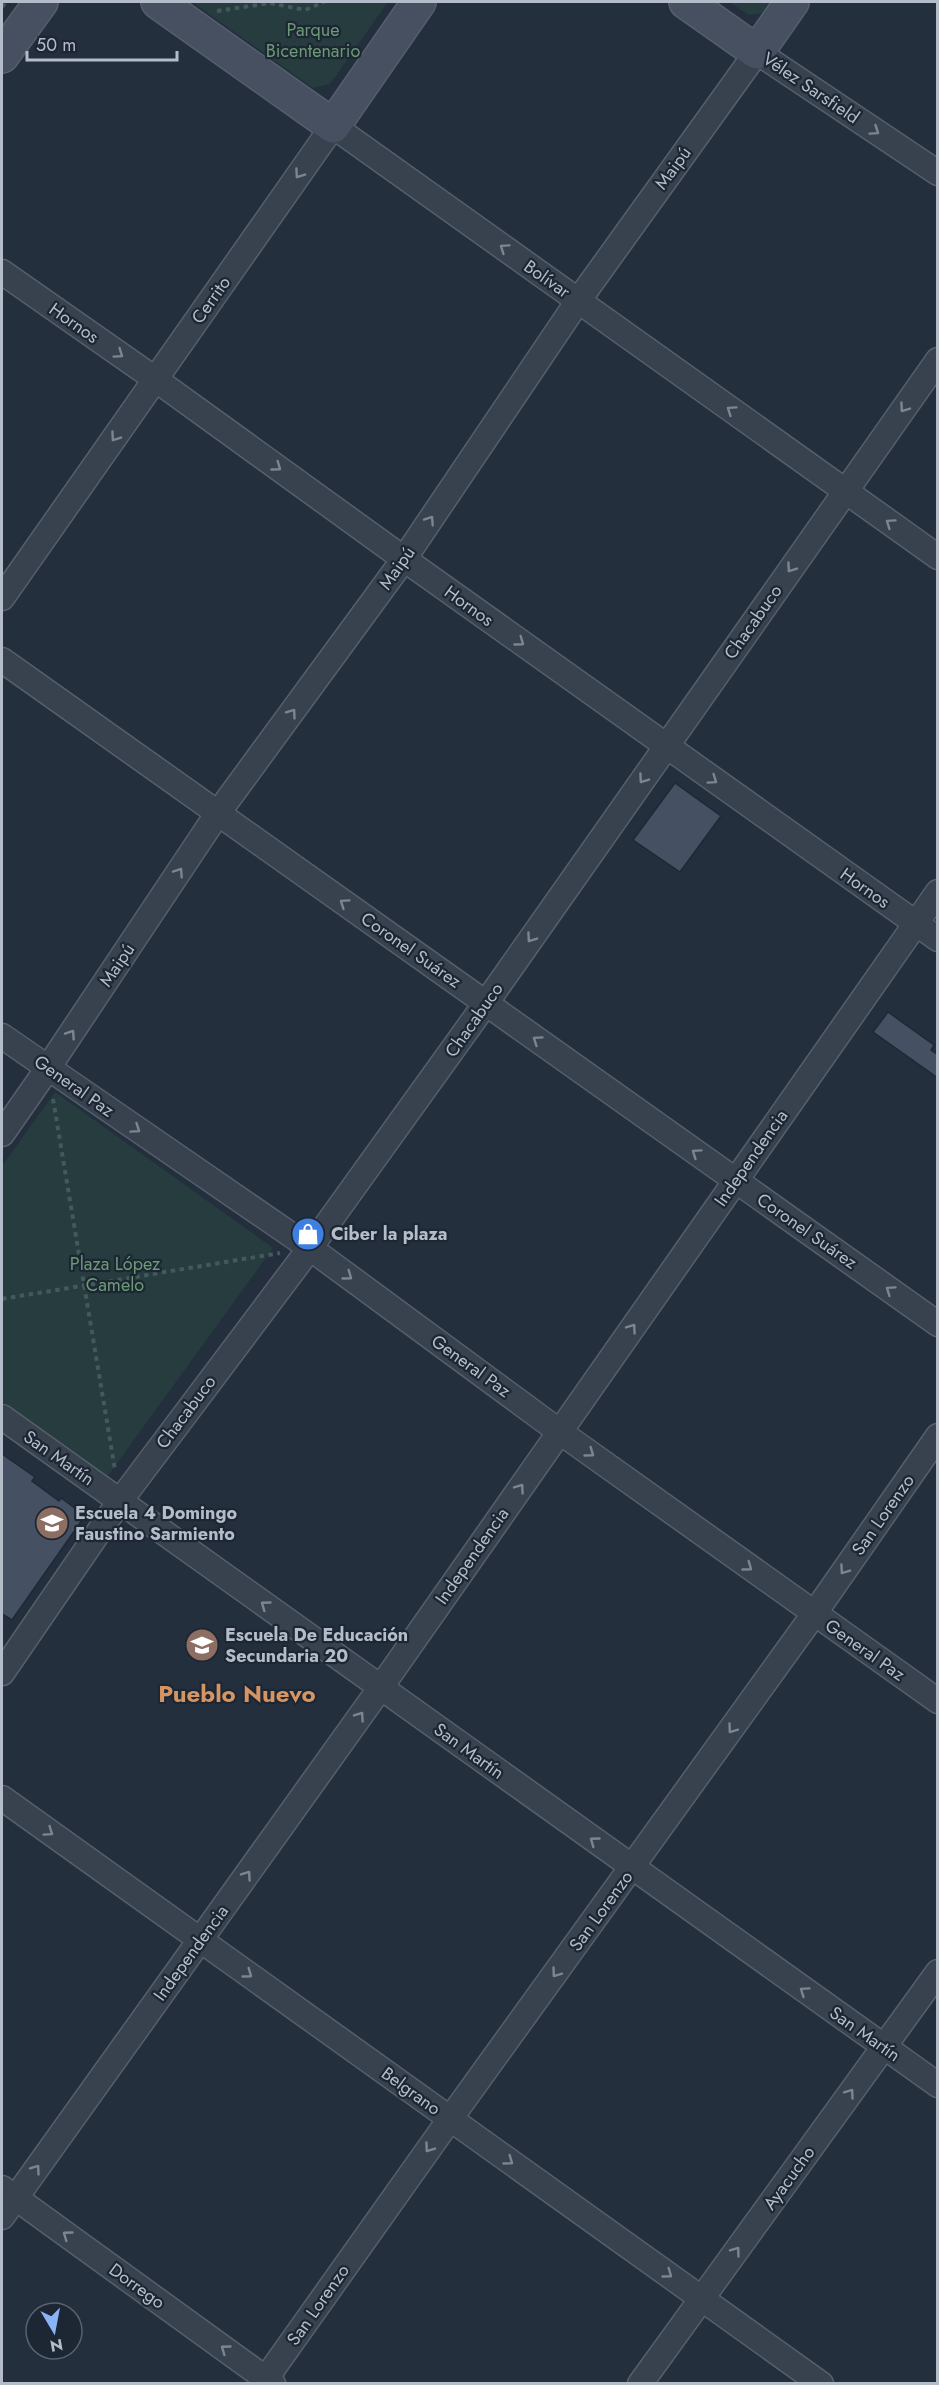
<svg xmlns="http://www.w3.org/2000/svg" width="939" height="2385" viewBox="0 0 939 2385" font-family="Jost,sans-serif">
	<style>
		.green { fill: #263c3f }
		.building { fill: #455162; stroke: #1f2835; stroke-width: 1.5 }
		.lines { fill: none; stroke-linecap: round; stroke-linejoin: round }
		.street-casing { stroke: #565f6c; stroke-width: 27 }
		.secondary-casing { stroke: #565f6c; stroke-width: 36 }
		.path { stroke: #44595c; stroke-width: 4; stroke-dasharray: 4.5 4.5; stroke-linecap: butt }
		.street { stroke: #38414e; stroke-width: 24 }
		.secondary { stroke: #465061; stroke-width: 33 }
		.oneway { stroke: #7c8592 }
		.labels { text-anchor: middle; stroke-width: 4.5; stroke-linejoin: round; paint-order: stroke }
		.park-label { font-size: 18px; fill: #6b9a76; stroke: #1d2633 }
		.street-label { font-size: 18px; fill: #b4bcc9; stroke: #1d2633 }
		.poi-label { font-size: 18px; font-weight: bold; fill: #b4bcc9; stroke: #1d2633; text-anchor: start }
		.district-label { font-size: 24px; font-weight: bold; fill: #d59563; stroke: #1d2633 }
	</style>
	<rect width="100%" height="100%" fill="#242f3e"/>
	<g class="green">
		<path d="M192 2H388L330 84 313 88Z"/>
		<path d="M729 2H775L768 12 749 15Z"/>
		<path d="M55 1092 273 1248 107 1477 2 1402V1166Z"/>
	</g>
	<g class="building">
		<path d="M675 783 721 816 680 872 633 840Z"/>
		<path d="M888 1012 934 1045 931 1050 938 1055V1078L873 1032Z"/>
		<path d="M2 1454 35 1477 32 1481 59 1501 61 1498 80 1512 82 1520 12 1620 2 1614Z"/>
	</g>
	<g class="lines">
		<g class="street-casing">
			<g id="street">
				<path d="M2 272 155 379 404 559 938 939"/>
				<path d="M2 598 333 126 938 557"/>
				<path d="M2 660 938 1324"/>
				<path d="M2 1036 310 1248 560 1432 938 1701"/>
				<path d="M2 1134 48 1068 218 813 404 559 578 301 757 52 938 173"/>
				<path d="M2 1417 938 2085"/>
				<path d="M2 1673 120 1501 310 1248 486 1003 938 360"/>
				<path d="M2 1798 821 2384"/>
				<path d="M2 2188 273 2384"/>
				<path d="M2 2217 381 1687 938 892"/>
				<path d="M262 2384 450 2119 814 1614 938 1436"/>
				<path d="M640 2384 938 1972"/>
			</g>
		</g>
		<g class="secondary-casing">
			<g id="secondary">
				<path d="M158 2 333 126 419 2"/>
				<path d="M686 2 757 52 792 2"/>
				<path d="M2 56 41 2"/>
			</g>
		</g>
		<g class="path">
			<path d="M2 7 6 2"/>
			<path d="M217 11 270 3 305 10 324 2"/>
			<path d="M53 1099 115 1470"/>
			<path d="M2 1299 280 1253"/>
		</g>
		<use href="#street" class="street"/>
		<use href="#secondary" class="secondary"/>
	</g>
	<defs><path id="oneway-chevron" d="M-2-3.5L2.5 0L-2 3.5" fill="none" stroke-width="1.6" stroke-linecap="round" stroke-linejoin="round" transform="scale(1.5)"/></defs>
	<g class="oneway">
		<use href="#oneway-chevron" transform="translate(875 131) rotate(34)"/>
		<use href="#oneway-chevron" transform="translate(299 174) rotate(125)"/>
		<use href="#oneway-chevron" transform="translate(504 248) rotate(-145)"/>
		<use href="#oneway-chevron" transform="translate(119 354) rotate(35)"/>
		<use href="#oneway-chevron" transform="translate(904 408) rotate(125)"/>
		<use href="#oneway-chevron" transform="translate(731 410) rotate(-145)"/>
		<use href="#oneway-chevron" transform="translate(115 437) rotate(125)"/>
		<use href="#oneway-chevron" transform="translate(277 467) rotate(36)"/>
		<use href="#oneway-chevron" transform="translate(430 520) rotate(-56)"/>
		<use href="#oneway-chevron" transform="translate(890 523) rotate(-145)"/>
		<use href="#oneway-chevron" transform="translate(791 568) rotate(125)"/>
		<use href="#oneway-chevron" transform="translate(520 642) rotate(36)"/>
		<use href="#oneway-chevron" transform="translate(292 713) rotate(-54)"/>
		<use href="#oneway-chevron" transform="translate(643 779) rotate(125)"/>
		<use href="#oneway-chevron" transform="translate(713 780) rotate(35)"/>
		<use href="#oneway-chevron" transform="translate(179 872) rotate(-56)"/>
		<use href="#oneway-chevron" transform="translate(344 903) rotate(-145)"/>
		<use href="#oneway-chevron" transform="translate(531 938) rotate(125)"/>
		<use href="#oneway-chevron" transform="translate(71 1034) rotate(-56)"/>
		<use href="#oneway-chevron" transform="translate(537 1040) rotate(-145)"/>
		<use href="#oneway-chevron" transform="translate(136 1129) rotate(34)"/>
		<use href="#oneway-chevron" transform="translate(696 1153) rotate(-145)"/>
		<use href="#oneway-chevron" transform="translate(348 1276) rotate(36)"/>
		<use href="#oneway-chevron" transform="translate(890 1290) rotate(-145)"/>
		<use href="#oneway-chevron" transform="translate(632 1328) rotate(-55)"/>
		<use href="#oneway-chevron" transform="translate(590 1453) rotate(36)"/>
		<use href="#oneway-chevron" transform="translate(520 1488) rotate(-55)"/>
		<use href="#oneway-chevron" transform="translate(748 1567) rotate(36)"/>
		<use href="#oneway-chevron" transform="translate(844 1570) rotate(125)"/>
		<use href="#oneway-chevron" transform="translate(265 1605) rotate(-144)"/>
		<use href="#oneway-chevron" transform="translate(360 1716) rotate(-55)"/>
		<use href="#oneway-chevron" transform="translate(732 1729) rotate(126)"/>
		<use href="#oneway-chevron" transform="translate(49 1832) rotate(35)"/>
		<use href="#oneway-chevron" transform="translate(594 1841) rotate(-144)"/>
		<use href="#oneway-chevron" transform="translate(247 1875) rotate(-55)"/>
		<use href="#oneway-chevron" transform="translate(556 1973) rotate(126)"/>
		<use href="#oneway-chevron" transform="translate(248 1974) rotate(36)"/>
		<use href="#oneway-chevron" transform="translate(804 1991) rotate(-145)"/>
		<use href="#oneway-chevron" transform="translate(850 2093) rotate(-54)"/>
		<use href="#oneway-chevron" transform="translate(429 2148) rotate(125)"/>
		<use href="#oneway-chevron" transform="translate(509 2161) rotate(36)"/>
		<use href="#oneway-chevron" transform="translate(36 2169) rotate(-54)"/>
		<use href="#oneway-chevron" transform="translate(67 2235) rotate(-144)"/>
		<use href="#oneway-chevron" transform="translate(736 2251) rotate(-54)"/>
		<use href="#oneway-chevron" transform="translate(668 2274) rotate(36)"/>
		<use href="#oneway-chevron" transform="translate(225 2349) rotate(-144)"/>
	</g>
	<defs>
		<g id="shop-disc" transform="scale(1.725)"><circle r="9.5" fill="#3f7fe0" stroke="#1d2633"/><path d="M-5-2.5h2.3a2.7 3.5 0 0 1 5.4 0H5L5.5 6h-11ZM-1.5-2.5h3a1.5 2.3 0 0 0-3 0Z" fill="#fff"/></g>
		<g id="school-disc" transform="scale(1.725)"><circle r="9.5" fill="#8d6e63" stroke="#1d2633"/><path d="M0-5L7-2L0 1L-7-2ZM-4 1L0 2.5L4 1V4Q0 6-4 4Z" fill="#fff"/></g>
	</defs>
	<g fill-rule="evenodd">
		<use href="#shop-disc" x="308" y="1234"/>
		<use href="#school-disc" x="52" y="1523"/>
		<use href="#school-disc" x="202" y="1645"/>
	</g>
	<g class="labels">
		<g class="park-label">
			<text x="313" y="36">Parque<tspan x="313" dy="21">Bicentenario</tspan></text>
			<text x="115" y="1270">Plaza López<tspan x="115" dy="21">Camelo</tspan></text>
		</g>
		<g class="street-label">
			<text transform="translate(811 88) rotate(34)" y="6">Vélez Sarsfield</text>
			<text transform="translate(673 168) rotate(-54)" y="6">Maipú</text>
			<text transform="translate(547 279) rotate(35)" y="6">Bolívar</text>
			<text transform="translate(211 300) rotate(-55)" y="6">Cerrito</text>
			<text transform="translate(74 323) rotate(35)" y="6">Hornos</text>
			<text transform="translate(397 568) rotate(-55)" y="6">Maipú</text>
			<text transform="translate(469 606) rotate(36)" y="6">Hornos</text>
			<text transform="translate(753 622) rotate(-55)" y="6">Chacabuco</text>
			<text transform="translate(865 888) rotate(35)" y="6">Hornos</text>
			<text transform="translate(411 950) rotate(35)" y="6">Coronel Suárez</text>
			<text transform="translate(117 965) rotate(-56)" y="6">Maipú</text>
			<text transform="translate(474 1020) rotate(-55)" y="6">Chacabuco</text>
			<text transform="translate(74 1086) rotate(35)" y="6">General Paz</text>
			<text transform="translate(751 1158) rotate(-55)" y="6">Independencia</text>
			<text transform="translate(807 1231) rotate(35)" y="6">Coronel Suárez</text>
			<text transform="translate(471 1366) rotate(36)" y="6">General Paz</text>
			<text transform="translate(186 1412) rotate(-53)" y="6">Chacabuco</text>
			<text transform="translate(59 1458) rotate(35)" y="6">San Martín</text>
			<text transform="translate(883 1515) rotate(-55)" y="6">San Lorenzo</text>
			<text transform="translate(472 1556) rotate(-55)" y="6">Independencia</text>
			<text transform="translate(865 1650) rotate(35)" y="6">General Paz</text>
			<text transform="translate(469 1751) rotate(36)" y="6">San Martín</text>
			<text transform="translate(601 1911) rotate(-54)" y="6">San Lorenzo</text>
			<text transform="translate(191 1953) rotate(-54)" y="6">Independencia</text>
			<text transform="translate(865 2034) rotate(35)" y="6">San Martín</text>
			<text transform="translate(411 2091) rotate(36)" y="6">Belgrano</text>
			<text transform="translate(789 2178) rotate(-54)" y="6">Ayacucho</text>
			<text transform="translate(137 2286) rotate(36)" y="6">Dorrego</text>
			<text transform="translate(318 2305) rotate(-55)" y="6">San Lorenzo</text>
		</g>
		<g class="poi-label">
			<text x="331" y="1240">Ciber la plaza</text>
			<text x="75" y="1519">Escuela 4 Domingo<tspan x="75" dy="21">Faustino Sarmiento</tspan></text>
			<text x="225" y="1641">Escuela De Educación<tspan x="225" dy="21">Secundaria 20</tspan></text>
		</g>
		<g class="district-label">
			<text x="237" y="1702">Pueblo Nuevo</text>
		</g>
	</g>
	<rect width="939" height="2385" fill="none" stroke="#b4bcc9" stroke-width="6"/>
	<g transform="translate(54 2331) rotate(170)"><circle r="28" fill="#1d2633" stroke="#59626f" stroke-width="1.5"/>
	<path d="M0-4.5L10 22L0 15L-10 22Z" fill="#8ab4f8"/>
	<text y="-9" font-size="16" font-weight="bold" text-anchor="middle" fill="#b4bcc9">N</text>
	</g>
	<path d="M27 51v9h150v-9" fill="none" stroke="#b4bcc9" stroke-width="3"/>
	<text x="36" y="51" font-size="18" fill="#b4bcc9" stroke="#1d2633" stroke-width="4.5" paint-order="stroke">50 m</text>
</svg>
